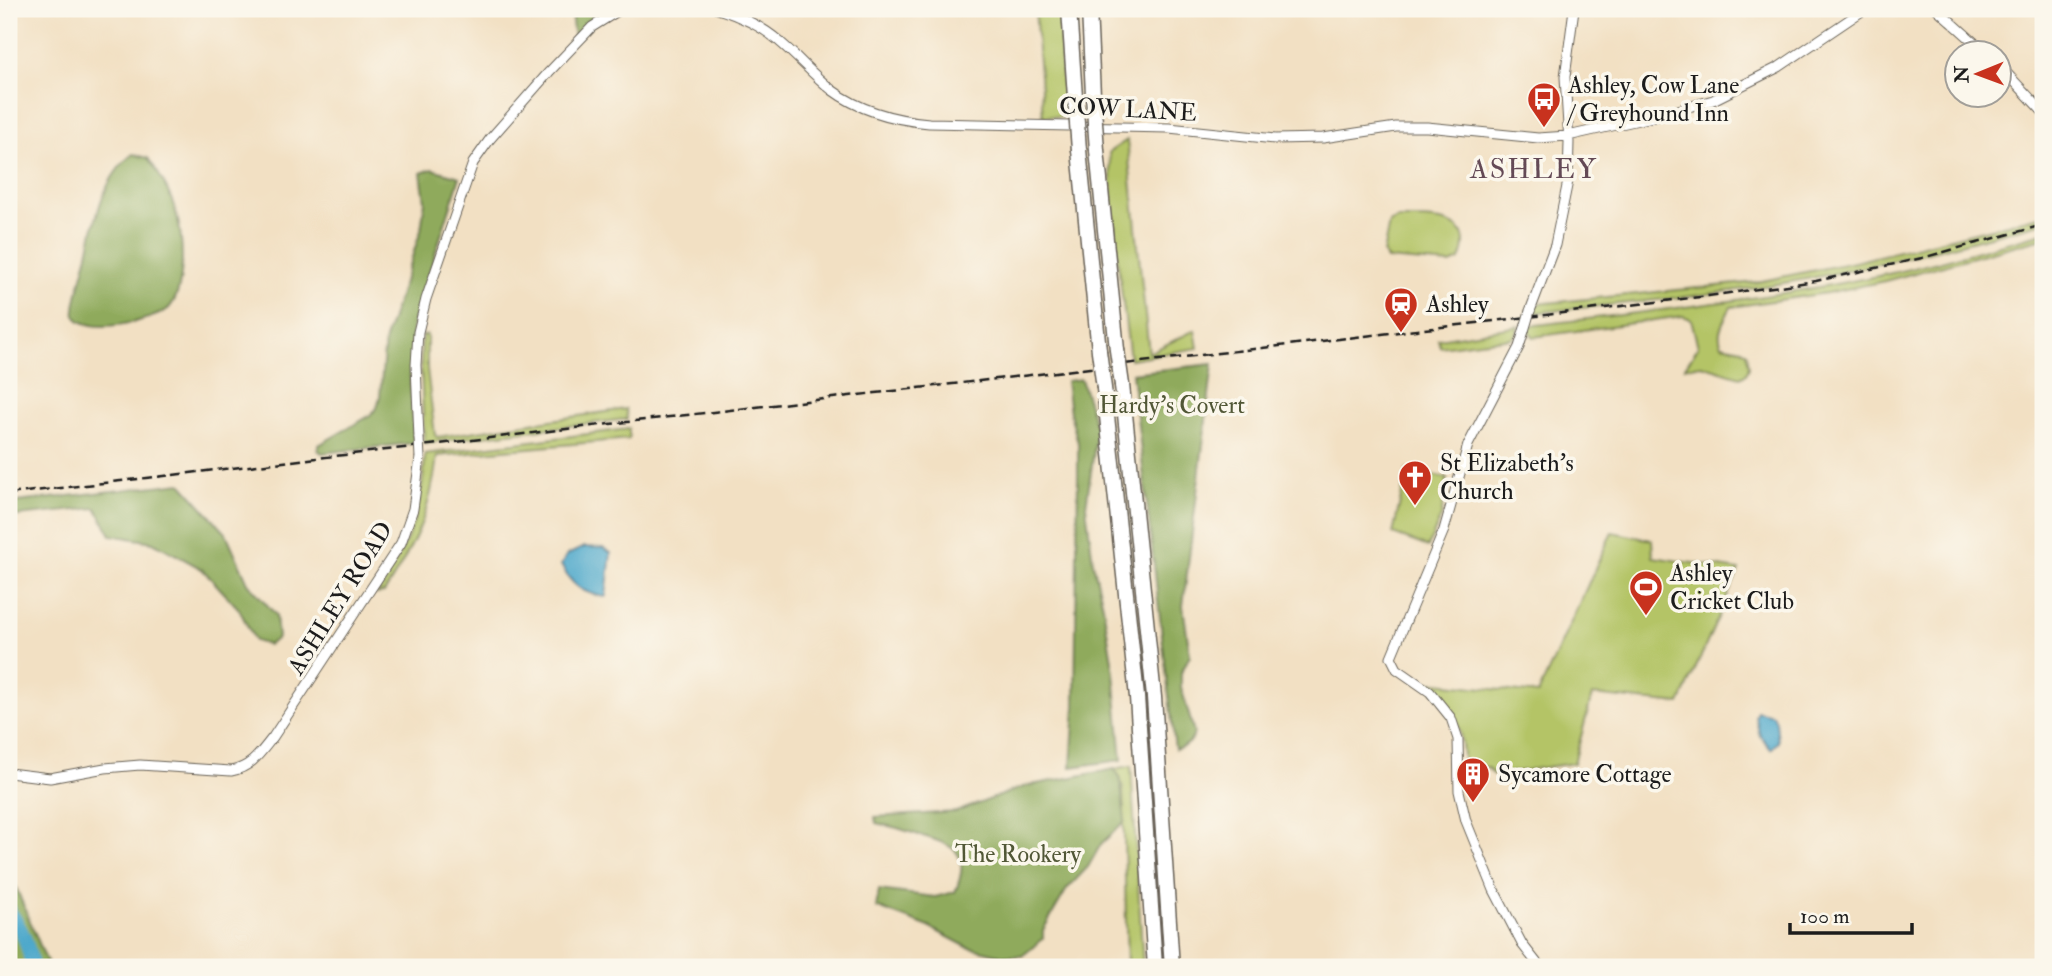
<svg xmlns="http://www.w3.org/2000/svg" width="2052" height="976" font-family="'IM FELL Double Pica',serif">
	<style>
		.green { fill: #b4c466; stroke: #687041; stroke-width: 2 }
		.forest { fill: #8faa5b; stroke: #56633c; stroke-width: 2 }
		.water { fill: #4da8cb; stroke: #346274; stroke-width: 2 }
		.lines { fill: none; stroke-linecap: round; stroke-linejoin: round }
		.river { stroke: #4da8cb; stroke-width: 14 }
		.minor-casing { stroke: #676156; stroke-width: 11 }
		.highway-casing { stroke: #676156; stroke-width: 17 }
		.minor { stroke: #fff; stroke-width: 9 }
		.highway { stroke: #fff; stroke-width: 14 }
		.rail { stroke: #1c1c1c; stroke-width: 2.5; stroke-dasharray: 10 5; stroke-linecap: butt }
		.minor-bridge-casing { stroke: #676156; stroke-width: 11; stroke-linecap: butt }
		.highway-bridge-casing { stroke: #676156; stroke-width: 17; stroke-linecap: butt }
		.minor-bridge { stroke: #fff; stroke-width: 9 }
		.highway-bridge { stroke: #fff; stroke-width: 14 }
		.labels { text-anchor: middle; stroke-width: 7; stroke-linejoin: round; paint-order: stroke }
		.poi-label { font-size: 24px; fill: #1c1c1c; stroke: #fbf7ec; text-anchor: start }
		.street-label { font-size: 24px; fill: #1c1c1c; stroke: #fbf7ec }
		.park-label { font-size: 24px; fill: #515736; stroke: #fbf7ec }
		.quarter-label { font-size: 28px; letter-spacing: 2px; fill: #644a56; stroke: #fbf7ec }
	</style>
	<rect width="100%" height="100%" fill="#fbf7ec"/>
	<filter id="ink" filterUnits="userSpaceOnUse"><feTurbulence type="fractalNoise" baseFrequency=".0143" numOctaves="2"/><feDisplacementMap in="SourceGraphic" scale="14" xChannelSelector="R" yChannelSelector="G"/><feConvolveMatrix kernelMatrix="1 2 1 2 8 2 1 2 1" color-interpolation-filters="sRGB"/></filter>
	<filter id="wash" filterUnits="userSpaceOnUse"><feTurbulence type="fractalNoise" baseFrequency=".00686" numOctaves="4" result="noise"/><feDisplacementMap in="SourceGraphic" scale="28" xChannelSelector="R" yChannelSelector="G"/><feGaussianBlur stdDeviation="1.57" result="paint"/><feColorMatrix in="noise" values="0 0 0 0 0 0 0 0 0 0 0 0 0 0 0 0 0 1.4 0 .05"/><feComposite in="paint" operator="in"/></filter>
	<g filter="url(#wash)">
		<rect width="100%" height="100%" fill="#f2e0c3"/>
		<path class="green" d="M1035,9h24l5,108 -21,-1z
			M1127,140l22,213 46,-23 3,18 -68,11 -13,-103 -8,-104z
			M2043,215v7c-78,21 -157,42 -237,57 -90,17 -182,24 -274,34l5,-9 220,-22 98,-20z
			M1398,219c29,0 81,-4 62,41l-10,4 -63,-5 -4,-6 6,-30z
			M2043,233v5l-158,43 -58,12 -96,14c-6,12 -16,25 -9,38l20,4 5,4 2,14 -3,7 -6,3 -38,-12 -17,2 13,-20 -7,-28 -8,-3 -149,21 -6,-6 2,-5c111,-14 222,-25 332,-47 61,-11 121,-30 181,-46z
			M1519,326l-3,8 -4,4 -72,9 -2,-8z
			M427,335v34l8,66 2,2 189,-28 1,10 -203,24 -3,-80 1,-27z
			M629,429v10l-192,17c-6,57 -23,89 -53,137l-7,1c31,-50 45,-80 48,-140z
			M1407,470l40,8 -6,39 -13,30 -35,-13z
			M1612,532l40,8 1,17 86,13 -59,134 -88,-9 -18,68 -80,12 -7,-8 -12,2 -2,8 -10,5c1,-44 -1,-66 -35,-98l1,-2 109,12z
			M1131,766l12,201h-16l-4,-177 -3,-13 -6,-8z"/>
		<path class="forest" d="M576,9h30l-19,13 -13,15 -2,-15z
			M133,154l15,4c13,18 25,40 30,62 5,22 8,70 -9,88 -13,13 -85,29 -94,7 -3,-9 12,-53 14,-66 7,-34 15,-73 44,-95z
			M432,169l28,8 -47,145 -3,59 4,62 -92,10 -4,-3 1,-5 50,-29 8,-8 3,-12 5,-57 36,-109 4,-29 -4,-28z
			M1213,364l-30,242 7,49 -9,18v14l13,45c-2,12 -8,14 -19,17l-43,-376z
			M1081,379l16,51 -11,76 7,56 10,44 11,67 8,87 -51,7 4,-61 3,-231v-32l-8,-30 -4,-32z
			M181,483l45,50 22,50 28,32 2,23 -10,7 -13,-4 -16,-32 -37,-40 -49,-27 -42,-7 -15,-27 -87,9v-14z
			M1114,769l6,8 5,44 -24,23 -13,23 -21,22 -24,41v9l-21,17h-17l-38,-9 -38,-20 -53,-20 3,-17 56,7 20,-5c17,-39 0,-47 -36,-57 -14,-5 -28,-9 -43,-12l-1,-6 81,-5 70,-26z
			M9,883l6,2 34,82h-40z"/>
		<path class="water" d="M584,547l19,1 8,5 -5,44c-23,-3 -35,-12 -45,-32l6,-10z
			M1757,711l16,4 3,6 2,21 -7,7 -11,-13 -5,-21z"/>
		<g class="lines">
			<path class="river" d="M9,911c13,17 20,35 23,56"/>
		</g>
	</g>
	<g filter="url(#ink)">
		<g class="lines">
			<g class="minor-casing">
				<path id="minor" d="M718,9c22,7 44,17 62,33 18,15 33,33 52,48 27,20 63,30 97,33l240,5 106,11 48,-1 73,-11h31l111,11 30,-2 93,-21 52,-15 66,-33 86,-58
					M1937,9l48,43
					M2000,66l43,46
					M1530,311l25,-66 13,-64 1,-39 -4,-65 9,-68
					M1524,331l-5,16 -51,98 -24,85 -53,127 6,12 33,23 21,26 7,21 1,52 7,30 28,69 28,54 18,23
					M419,438l-3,-73 2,-33 8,-33 47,-136 17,-24 59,-67 43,-45 29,-18
					M9,773l41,5 55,-10 35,-3 91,6c21,-4 29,-18 42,-34l128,-194 12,-34 7,-51"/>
			</g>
			<g class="highway-casing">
				<path id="highway" d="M1069,9l6,88
					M1089,9l4,86
					M1079,150l20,201
					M1097,150l20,200
					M1122,385l32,312 18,270
					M1104,388l33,309 18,270"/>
			</g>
			<use href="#minor" class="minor"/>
			<use href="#highway" class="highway"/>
			<path class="rail" d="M9,494l1699,-198 108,-15 106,-23 121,-33"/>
			<g class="minor-bridge-casing">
				<path id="minor-bridge" d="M1524,331l6,-20
					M419,438l1,20"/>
			</g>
			<g class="highway-bridge-casing">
				<path id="highway-bridge" d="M1093,95l4,55
					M1075,97l4,53
					M1117,350l5,35
					M1099,351l5,37"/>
			</g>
			<use href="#minor-bridge" class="minor-bridge"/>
			<use href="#highway-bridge" class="highway-bridge"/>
		</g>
	</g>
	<defs>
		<g id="bus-pin" transform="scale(1.75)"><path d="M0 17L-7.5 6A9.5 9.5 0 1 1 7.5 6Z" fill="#c8321e" stroke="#fbf7ec"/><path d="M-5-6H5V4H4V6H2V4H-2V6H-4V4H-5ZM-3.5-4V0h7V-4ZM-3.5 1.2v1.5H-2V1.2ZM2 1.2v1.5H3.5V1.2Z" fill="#fff"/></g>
		<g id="station-pin" transform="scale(1.75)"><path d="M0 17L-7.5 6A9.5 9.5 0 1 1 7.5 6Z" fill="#c8321e" stroke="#fbf7ec"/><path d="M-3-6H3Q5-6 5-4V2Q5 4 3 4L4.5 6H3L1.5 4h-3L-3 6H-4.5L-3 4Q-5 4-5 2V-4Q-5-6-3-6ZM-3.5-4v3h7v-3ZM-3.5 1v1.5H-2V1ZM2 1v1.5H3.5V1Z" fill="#fff"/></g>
		<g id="church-pin" transform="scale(1.75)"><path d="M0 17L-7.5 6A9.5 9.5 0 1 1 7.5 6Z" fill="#c8321e" stroke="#fbf7ec"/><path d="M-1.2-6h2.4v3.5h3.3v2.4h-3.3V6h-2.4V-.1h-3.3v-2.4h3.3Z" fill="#fff"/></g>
		<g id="stadium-pin" transform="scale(1.75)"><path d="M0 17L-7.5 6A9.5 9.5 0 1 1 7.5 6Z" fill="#c8321e" stroke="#fbf7ec"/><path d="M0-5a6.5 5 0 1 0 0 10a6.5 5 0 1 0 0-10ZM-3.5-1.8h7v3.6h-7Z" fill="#fff"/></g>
		<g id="building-pin" transform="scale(1.75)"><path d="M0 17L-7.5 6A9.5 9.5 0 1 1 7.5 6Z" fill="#c8321e" stroke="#fbf7ec"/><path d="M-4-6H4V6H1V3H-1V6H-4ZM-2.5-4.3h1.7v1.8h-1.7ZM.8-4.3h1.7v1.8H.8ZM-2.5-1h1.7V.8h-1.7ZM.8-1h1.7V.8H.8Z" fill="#fff"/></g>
	</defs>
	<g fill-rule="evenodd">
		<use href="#bus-pin" x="1544" y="99"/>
		<use href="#station-pin" x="1401" y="304"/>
		<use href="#church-pin" x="1415" y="477"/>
		<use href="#stadium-pin" x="1646" y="587"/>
		<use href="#building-pin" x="1473" y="774"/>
	</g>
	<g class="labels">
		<g class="poi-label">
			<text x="1568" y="93">Ashley, Cow Lane<tspan x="1568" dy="28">/ Greyhound Inn</tspan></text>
			<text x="1426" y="312">Ashley</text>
			<text x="1440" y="471">St Elizabeth's<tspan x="1440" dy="28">Church</tspan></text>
			<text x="1670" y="581">Ashley<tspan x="1670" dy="28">Cricket Club</tspan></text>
			<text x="1498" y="782">Sycamore Cottage</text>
		</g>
		<g class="street-label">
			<text transform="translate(1128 109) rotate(3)" y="8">COW LANE</text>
			<text transform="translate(340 598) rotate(-58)" y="8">ASHLEY ROAD</text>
		</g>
		<g class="park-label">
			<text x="1172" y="413">Hardy's Covert</text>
			<text x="1018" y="862">The Rookery</text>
		</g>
		<g class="quarter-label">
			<text x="1534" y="178">ASHLEY</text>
		</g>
	</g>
	<rect width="2052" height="976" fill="none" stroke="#fbf7ec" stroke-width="35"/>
	<g transform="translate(1978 74) rotate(269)"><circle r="33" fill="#fbf7ec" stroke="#a29f99" stroke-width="2"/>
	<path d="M0-5L12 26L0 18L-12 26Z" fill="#c8321e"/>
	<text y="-10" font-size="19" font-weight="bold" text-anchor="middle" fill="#1c1c1c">N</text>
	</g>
	<path d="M1790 923v10h122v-10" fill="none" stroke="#1c1c1c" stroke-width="3.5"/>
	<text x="1800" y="923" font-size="21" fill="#1c1c1c" stroke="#fbf7ec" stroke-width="5" paint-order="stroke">100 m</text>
</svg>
